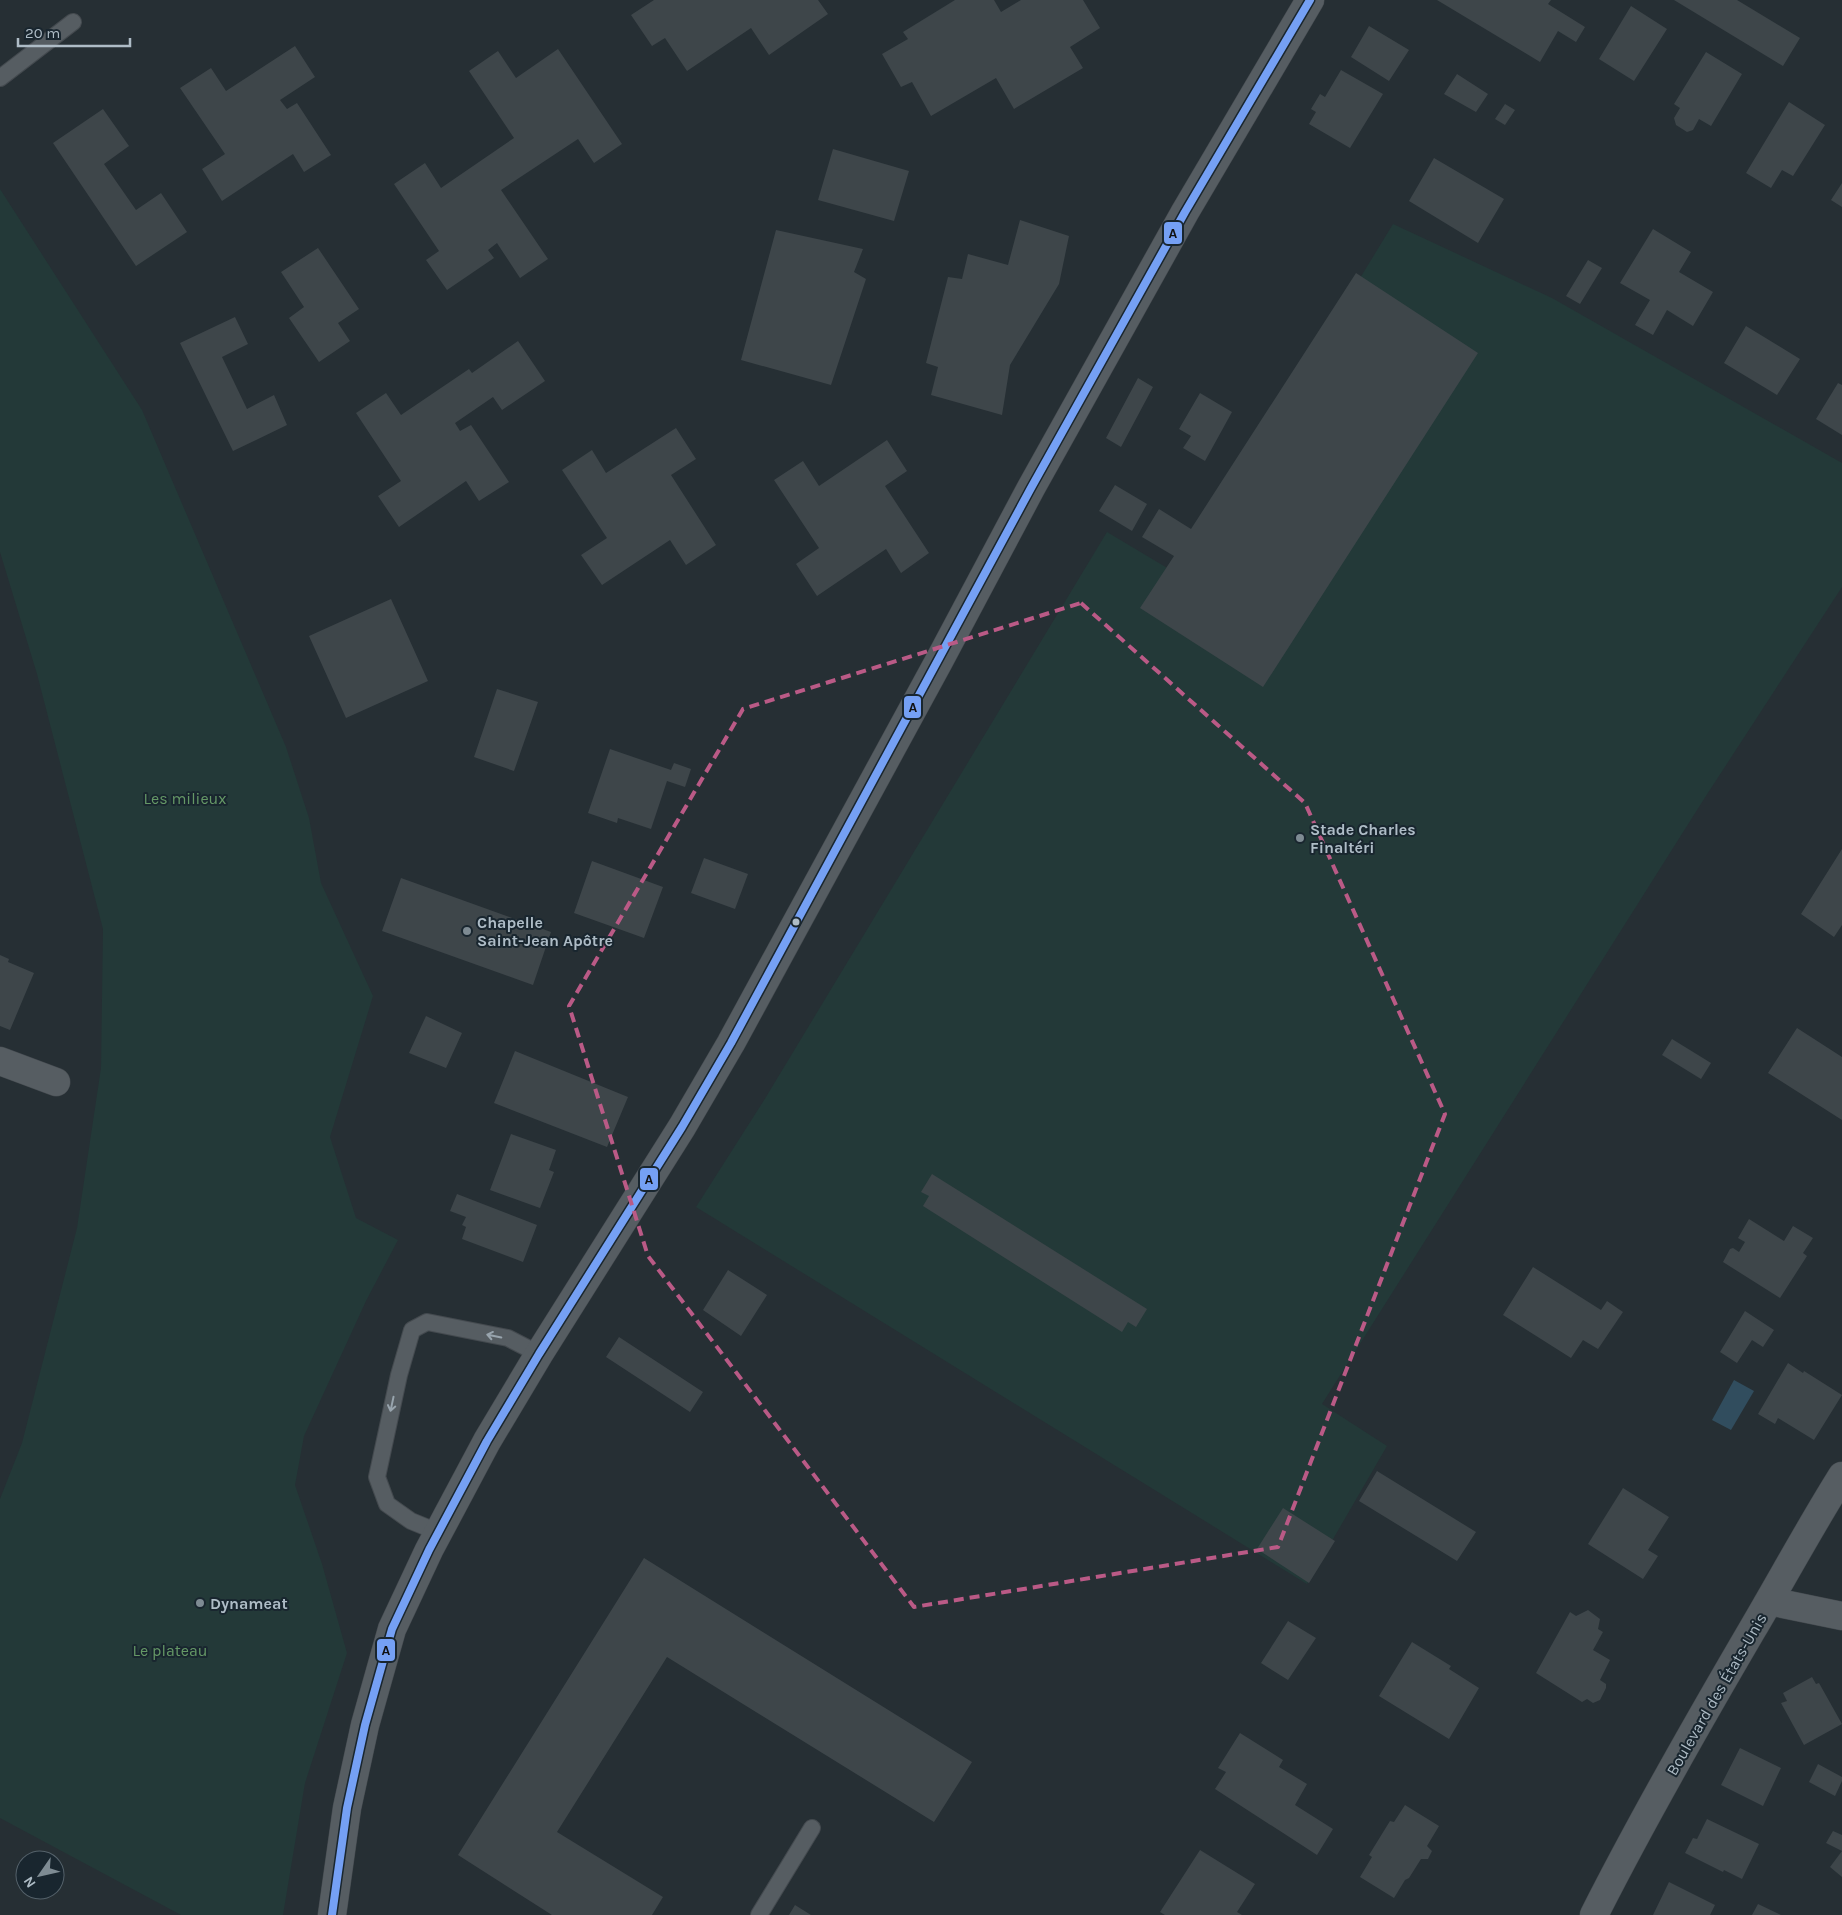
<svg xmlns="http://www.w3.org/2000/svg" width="1842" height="1915" font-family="Karla,sans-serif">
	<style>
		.green { fill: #233938 }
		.water { fill: #314d5e }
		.building { fill: #3e464a }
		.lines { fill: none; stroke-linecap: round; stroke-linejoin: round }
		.lane-casing { stroke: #444a4f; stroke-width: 18 }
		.street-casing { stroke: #444a4f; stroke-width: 29 }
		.lane { stroke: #565d62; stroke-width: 16 }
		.street { stroke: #565d62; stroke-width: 28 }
		.bus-1-casing { stroke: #19262f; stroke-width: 11 }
		.bus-1 { stroke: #75a0f4; stroke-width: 8 }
		.oneway { stroke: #98a4ad }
		.marked { fill: none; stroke: #ba5a86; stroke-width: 4; stroke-dasharray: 10 6; stroke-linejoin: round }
		.poi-dot { fill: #7e8b93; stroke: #19262f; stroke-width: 2 }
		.bus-dot { fill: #aebcc6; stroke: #19262f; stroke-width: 2 }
		.labels { text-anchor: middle; stroke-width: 4; stroke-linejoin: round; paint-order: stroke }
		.park-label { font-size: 16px; fill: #659866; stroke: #19262f }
		.poi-label { font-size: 16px; font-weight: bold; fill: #aebcc6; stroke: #19262f; text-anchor: start }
		.street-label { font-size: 16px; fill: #aebcc6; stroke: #19262f }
		.line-badge { stroke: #19262f; stroke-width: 2 }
		.pale-badge-label { font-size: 14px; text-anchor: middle; font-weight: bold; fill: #111 }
	</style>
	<rect width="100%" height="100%" fill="#262f34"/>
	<path class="green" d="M0,189l142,221 144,337 23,71 12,65 52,113 -43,141 26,81 42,22 -32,61 -62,135 -9,49 27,79 25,89 -42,130 -22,132h-102l-181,-97v-319l22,-56 55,-215 24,-160 2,-139 -66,-255 -37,-122z
		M1393,224l159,74 290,165v124l-138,212 -382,605 65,42 -80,138 -611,-377 70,-110 341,-565 72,43z"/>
	<path class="water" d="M1734,1380l20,11 -23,39 -19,-10z"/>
	<path class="building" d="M654,0h164l10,14 -59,41 -18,-27 -64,43 -22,-33 -13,8 -21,-31z
		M955,0h39l7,12 20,-12h62l17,28 -30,19 13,21 -69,41 -18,-31 -65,38 -19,-34 -11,5 -19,-33 26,-15 -5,-7z
		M1437,0h114l-3,4 37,23 -9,15 -18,-11 -18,31z
		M1674,0h63l63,38 -17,28z
		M1631,6l36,23 -33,52 -35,-22z
		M1369,26l40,24 -20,31 -38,-24z
		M295,46l20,31 -35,23 7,9 10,-6 34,52 -27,17 -11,-18 -71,47 -20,-32 23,-15 -45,-66 31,-20 15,23z
		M558,49l64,95 -28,19 -16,-24 -77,51 47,69 -28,19 -23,-35 -9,7 6,8 -47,32 -21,-30 13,-9 -45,-67 31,-21 16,25 73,-50 -45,-67 29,-20 18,27z
		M1706,52l36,22 -31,52 -12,-7 -6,11 -6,2 -11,-7 -2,-7 6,-10 -6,-4z
		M1341,70l42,24 -33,54 -41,-24 7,-12 -5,-3 9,-15 5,3z
		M1457,74l31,20 -12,18 -32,-18z
		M1789,102l36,23 -32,51 -11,-6 -11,18 -25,-15z
		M1505,104l10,6 -10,15 -10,-6z
		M103,109l26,37 -25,18 32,46 25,-17 26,39 -51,34 -83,-123z
		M833,149l76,22 -15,50 -76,-21z
		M1434,158l70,41 -26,44 -69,-42z
		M1842,183v24l-11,-7z
		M1020,220l49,16 -10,48 -49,81 -8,50 -71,-20 7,-28 -12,-4 22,-86 14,2 6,-25 40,11z
		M1653,229l38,23 -12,20 34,20 -20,34 -26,-16 -14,25 -18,-10 15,-25 -30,-17z
		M776,230l87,19 -9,23 12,7 -35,106 -90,-25z
		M318,248l41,61 -21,14 12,18 -31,21 -30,-44 15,-11 -23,-35z
		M1588,260l14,8 -22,36 -14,-8z
		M1356,273l122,80 -215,334 -123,-79 34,-52 -32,-19 17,-28 32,20z
		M235,317l13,27 -26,13 25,52 27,-14 13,30 -54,26 -53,-108z
		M1746,326l54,33 -23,36 -53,-32z
		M518,341l27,40 -43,29 -9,-13 -38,26 5,8 11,-6 38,57 -30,19 -13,-20 -67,46 -21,-31 23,-15 -45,-68 30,-20 15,22 68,-46 3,4z
		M1138,378l15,9 -32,60 -15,-9z
		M1838,383l4,2v50l-26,-16z
		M1200,393l32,19 -27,49 -22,-13 8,-12 -12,-7z
		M676,428l20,31 -25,16 45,70 -30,20 -16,-25 -68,45 -21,-30 26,-17 -45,-68 30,-20 14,23z
		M887,440l20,31 -22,15 44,67 -28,20 -15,-24 -69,47 -21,-32 23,-16 -45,-68 29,-19 16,25z
		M1115,485l32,19 -15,27 -33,-20z
		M391,599l37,82 -82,37 -37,-82z
		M497,689l41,13 -24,69 -40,-14z
		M610,749l61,21 3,-7 17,6 -6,18 -18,-6 -16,48 -33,-11 -1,5 -29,-10z
		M1842,849v76l-8,12 -33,-23z
		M704,858l44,16 -13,35 -44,-16z
		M592,861l71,26 -19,51 -70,-25z
		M401,878l150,54 -18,53 -151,-54z
		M0,955l9,4 -1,3 26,11 -24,57 -10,-4z
		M426,1016l36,17 -16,35 -37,-15z
		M1797,1028l45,29v63l-74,-47z
		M1672,1039l39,24 -10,16 -39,-24z
		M515,1051l113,46 -21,50 -113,-44z
		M511,1134l45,16 -7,20 5,2 -14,36 -50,-18z
		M932,1174l215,135 -11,18 -8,-5 -6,10 -199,-126 6,-10 -8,-4z
		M457,1194l80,31 -14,37 -61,-23 4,-12 -4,-2 4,-8 -16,-6z
		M1749,1219l35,22 9,-15 20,12 -10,15 4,3 -27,42 -57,-36 7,-13 3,-1 6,4 6,-10 -7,-4z
		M1533,1267l68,43 6,-9 16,11 -25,37 -15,-9 -12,18 -68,-43z
		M728,1270l39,25 -26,41 -38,-26z
		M1745,1311l29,19 -11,17 -11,-7 -15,23 -17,-11z
		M619,1337l84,55 -13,20 -84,-55z
		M1788,1363l15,10 1,-2 38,24 -28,45 -36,-22 -3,6 -17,-10z
		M1377,1471l99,61 -19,29 -98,-60z
		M1623,1488l46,29 -21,33 10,6 -15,23 -55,-35z
		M1283,1508l52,33 -26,42 -52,-34z
		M644,1558l328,204 -38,60 -267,-165 -110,175 106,65 -11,18h-100l-94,-60z
		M1588,1610l12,9 -2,10 5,3 -10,18 17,10 -10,20 6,4v4l-6,12 -7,3 -6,-4 -5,3 -46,-29 34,-61 6,4z
		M1288,1621l28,17 -28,42 -27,-17z
		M1412,1642l39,24 -2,3 30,19 -30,51 -70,-43z
		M1812,1677l4,7 3,-1 23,41 -38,21 -23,-42 6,-2 -4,-8z
		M1240,1733l43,27 -4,7 28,17 -12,21 38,24 -16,26 -102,-66 11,-17 -8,-4z
		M1740,1748l41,20 -18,38 -42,-21z
		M1818,1764l24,13v4l-7,15 -26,-14z
		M1405,1805l34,21 -12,20 5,5 -4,8h-7l-12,19 -4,2 -11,18 -34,-21 12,-20 -3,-2 21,-34 4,1z
		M1707,1819l52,25 -17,35 -18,-9 -1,2 -38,-19 8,-15 4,1z
		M1833,1831l9,4v42l-12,-10 12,-16 -16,-8z
		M1200,1850l55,34 -18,28 5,3h-77l-5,-3z
		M1669,1882l46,23 -5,10h-57z
		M1758,1904l23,11h-29z
		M795,1905l16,10h-22z"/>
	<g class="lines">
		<g class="lane-casing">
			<path id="lane" d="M0,78l73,-56
				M438,1532l-27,-11 -24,-17 -10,-27 22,-102 13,-45 15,-8 81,16 31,16
				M759,1915l53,-87"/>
		</g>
		<g class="street-casing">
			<path id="street" d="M0,1061l56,21
				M1769,1601l73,15
				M332,1915l15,-107 18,-83 27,-96 37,-79 58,-109 52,-87 143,-227 49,-84 208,-382 92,-173 154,-276 125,-212
				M1594,1915c49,-97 103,-191 158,-285 30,-51 58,-103 90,-154"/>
		</g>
		<use href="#lane" class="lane"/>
		<use href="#street" class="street"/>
		<g class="bus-1-casing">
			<path id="bus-1" d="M332,1915l15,-107 18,-83 27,-96 37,-79 58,-109 52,-87 143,-227 49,-84 300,-555 154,-276 125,-212"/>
		</g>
		<use href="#bus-1" class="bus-1"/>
	</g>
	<defs><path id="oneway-shaft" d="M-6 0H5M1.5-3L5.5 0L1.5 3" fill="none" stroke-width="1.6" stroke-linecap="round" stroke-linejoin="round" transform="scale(1.25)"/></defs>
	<g class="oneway">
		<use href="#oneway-shaft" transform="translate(494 1336) rotate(-168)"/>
		<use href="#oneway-shaft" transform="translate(392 1404) rotate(102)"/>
	</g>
	<path class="marked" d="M1081,603l224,200 140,311 -167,433 -364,60 -266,-351 -79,-250 174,-297z"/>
	<g class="poi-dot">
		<circle cx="1300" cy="838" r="5"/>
		<circle cx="467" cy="931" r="5"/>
		<circle cx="200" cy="1603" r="5"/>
	</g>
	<circle class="bus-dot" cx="796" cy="922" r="4.5"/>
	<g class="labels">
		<g class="park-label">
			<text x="185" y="804">Les milieux</text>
			<text x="170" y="1656">Le plateau</text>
		</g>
		<g class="poi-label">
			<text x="1310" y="835">Stade Charles<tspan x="1310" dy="18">Finaltéri</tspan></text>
			<text x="477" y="928">Chapelle<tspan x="477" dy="18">Saint-Jean Apôtre</tspan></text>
			<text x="210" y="1609">Dynameat</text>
		</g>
		<g class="street-label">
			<text transform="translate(1716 1694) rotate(-60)" y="6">Boulevard des États-Unis</text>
		</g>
	</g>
	<g class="line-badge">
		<rect x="1163" y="221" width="20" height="24" rx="5" fill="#75a0f4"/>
		<rect x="903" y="695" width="19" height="24" rx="5" fill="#75a0f4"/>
		<rect x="639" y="1167" width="20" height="24" rx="5" fill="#75a0f4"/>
		<rect x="376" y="1638" width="20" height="24" rx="5" fill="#75a0f4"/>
	</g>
	<g class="pale-badge-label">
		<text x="1173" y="238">A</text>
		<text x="913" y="712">A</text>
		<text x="649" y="1184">A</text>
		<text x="386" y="1655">A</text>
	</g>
	<g transform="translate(40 1875) rotate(236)"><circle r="24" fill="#19262f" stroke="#55626b"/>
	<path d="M0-4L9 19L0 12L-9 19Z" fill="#7e8b93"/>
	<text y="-8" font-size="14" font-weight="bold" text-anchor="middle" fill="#aebcc6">N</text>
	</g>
	<path d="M18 38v8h112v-8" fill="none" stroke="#aebcc6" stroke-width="2.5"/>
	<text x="25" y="38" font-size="15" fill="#aebcc6" stroke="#19262f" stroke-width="4" paint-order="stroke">20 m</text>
</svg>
